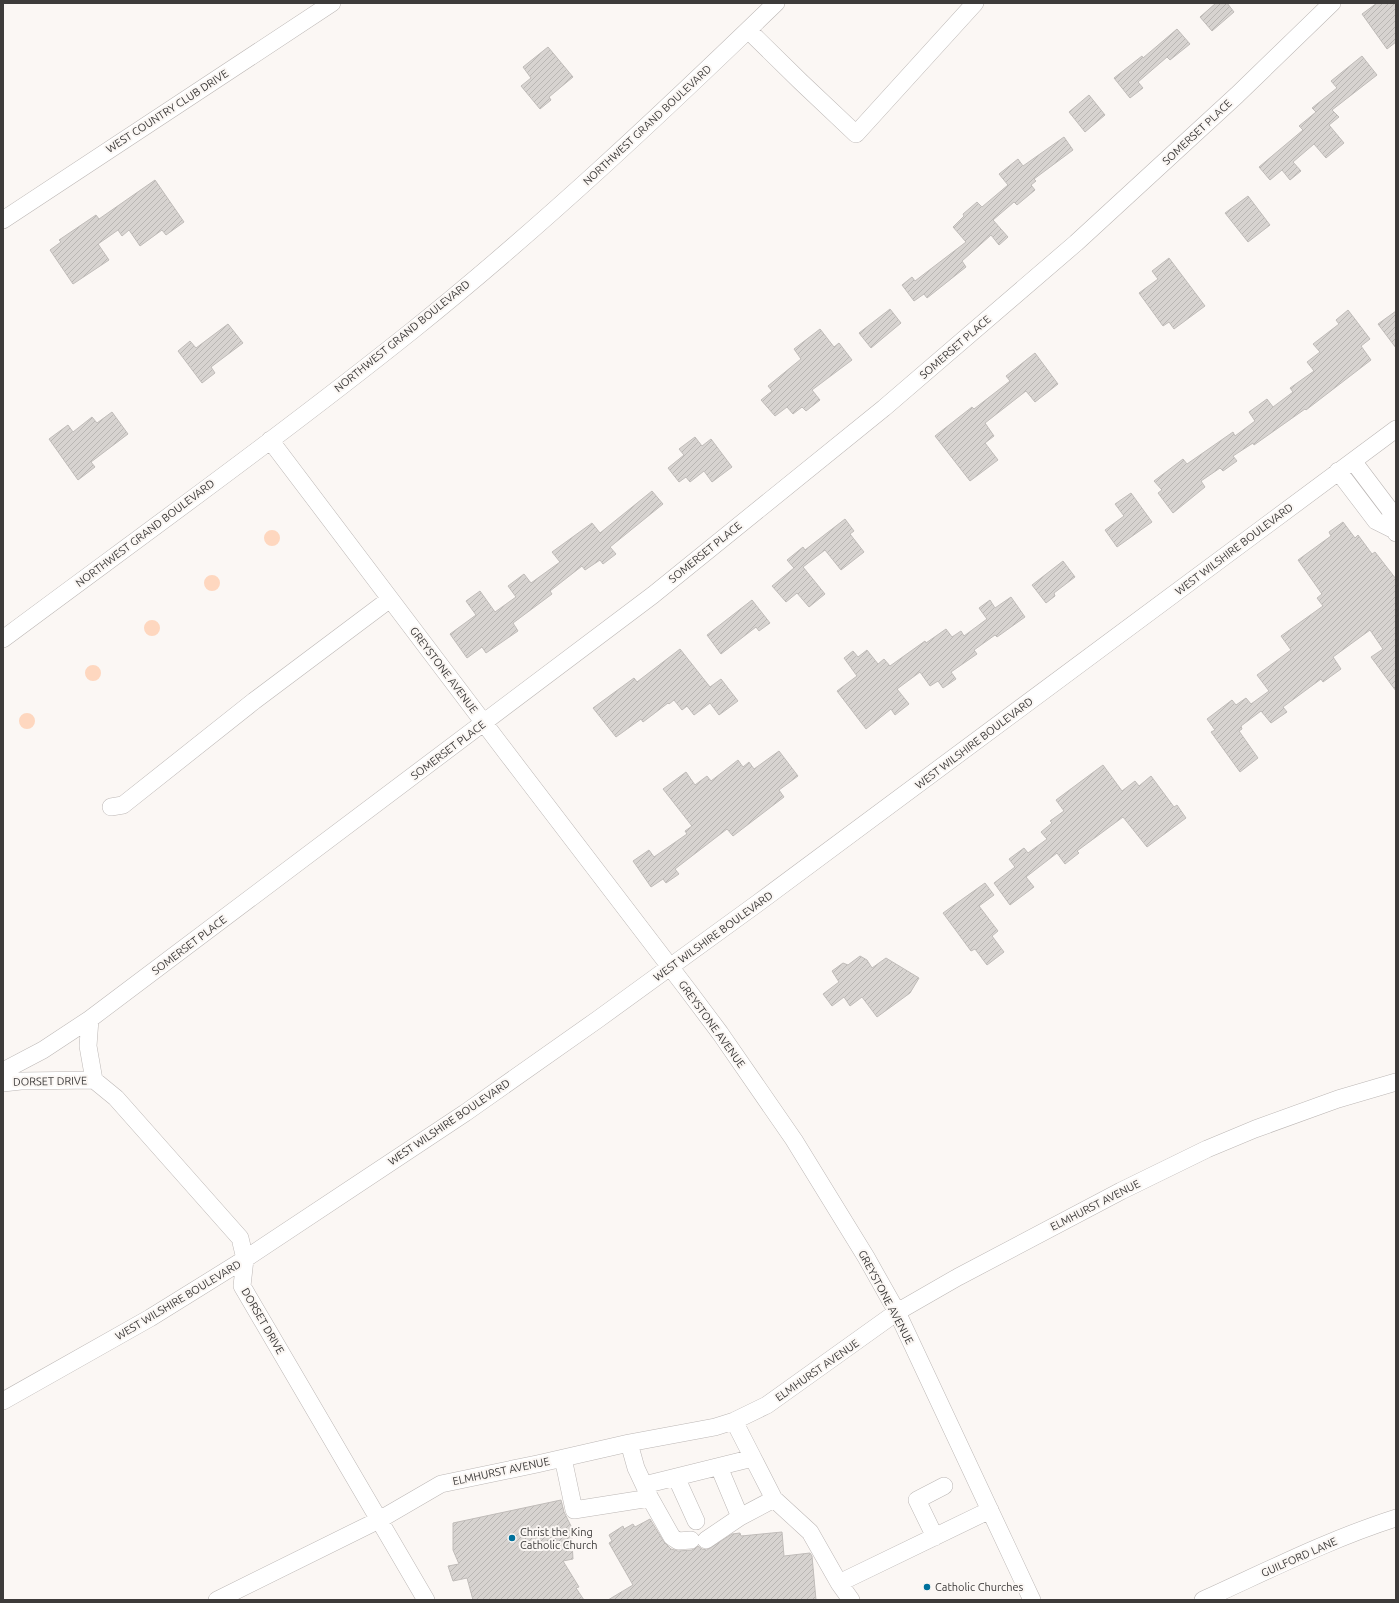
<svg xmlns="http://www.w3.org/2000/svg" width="1399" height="1603" font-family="Ubuntu,sans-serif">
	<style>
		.green { fill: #fed7bf }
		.building { fill: url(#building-hatch); stroke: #c0bcb9 }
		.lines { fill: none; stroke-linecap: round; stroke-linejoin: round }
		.minor-casing { stroke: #bcb7b5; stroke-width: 18 }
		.minor { stroke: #fff; stroke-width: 17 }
		.poi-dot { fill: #00719c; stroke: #fbf7f4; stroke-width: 1.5 }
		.labels { text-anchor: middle; stroke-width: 4; stroke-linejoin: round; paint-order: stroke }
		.street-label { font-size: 11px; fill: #3d3b3a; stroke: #fbf7f4 }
		.poi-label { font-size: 11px; fill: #3d3b3a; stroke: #fbf7f4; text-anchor: start }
	</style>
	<defs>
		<pattern id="building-hatch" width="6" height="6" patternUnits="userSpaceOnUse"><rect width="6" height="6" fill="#d7d3d0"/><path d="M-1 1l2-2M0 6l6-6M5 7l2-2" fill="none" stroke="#b9b6b3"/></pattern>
	</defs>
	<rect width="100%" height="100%" fill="#fbf7f4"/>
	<path class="green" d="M264 538a8 8 0 1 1 16 0a8 8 0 1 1-16 0Z
		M204 583a8 8 0 1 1 16 0a8 8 0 1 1-16 0Z
		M144 628a8 8 0 1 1 16 0a8 8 0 1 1-16 0Z
		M85 673a8 8 0 1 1 16 0a8 8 0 1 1-16 0Z
		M19 721a8 8 0 1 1 16 0a8 8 0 1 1-16 0Z"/>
	<path class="building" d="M1216,3h11l7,9 -22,19 -12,-14z
		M1377,3h19v39l-9,7 -25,-35z
		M1177,29l13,15 -20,16 -3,-3 -29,25 5,6 -13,10 -16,-20 28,-22 1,2z
		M548,47l25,30 -24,20 2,3 -11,9 -19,-23 10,-8 -8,-11z
		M1362,56l15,19 -45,35 7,7 -10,8 15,18 -18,15 -12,-14 -21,18 8,9 -11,9 -8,-10 -12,10 -11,-13 44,-37 -4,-4 17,-14 -4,-4 25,-20 -6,-7z
		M1089,95l16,20 -20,17 -16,-20z
		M1064,137l9,13 -39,29 2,2 -5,4 4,5 -18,15 -3,-3 -21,18 15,17 -9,8 -8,-10 -29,26 4,6 -39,31 -3,-4 -10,7 -12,-16 10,-8 3,4 51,-39 -13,-15 11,-11 -1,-2 14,-12 5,5 26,-22 -9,-11 19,-15 5,7z
		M155,180l29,42 -18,13 -4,-5 -22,16 -11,-16 -7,6 -4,-6 -20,14 11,16 -36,24 -23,-34 11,-8 -2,-2 37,-25 3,4z
		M1248,196l22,29 -22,17 -23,-29z
		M1169,258l36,48 -31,23 -5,-7 -6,4 -24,-33 19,-14 -6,-8z
		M890,309l11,14 -30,25 -12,-15z
		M1348,310l22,29 -9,7 10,14 -65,50 -1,-1 -51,36 -1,-2 -20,13 4,5 -14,10 -3,-3 -19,13 4,6 -32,26 -15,-20 4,-3 -8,-9 29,-22 4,5 46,-32 2,4 20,-15 -6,-9 18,-13 6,8 20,-15 -3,-4 24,-17 -7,-9 13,-10 -7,-8 26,-20 -3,-4z
		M1396,311v37l-18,-24z
		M228,324l15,19 -32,24 4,6 -13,10 -24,-32 12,-10 6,7z
		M820,329l14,18 5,-4 13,17 -40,30 8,10 -14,11 -4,-4 -9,7 -6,-7 -12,9 -14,-16 11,-9 -4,-5 33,-27 -7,-10z
		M1035,353l23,31 -23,18 -9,-11 -41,32 9,13 -9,7 13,17 -28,21 -35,-45 37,-29 2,2 36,-28 -4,-5z
		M112,412l16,22 -37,28 4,5 -17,13 -29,-41 19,-14 5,7 19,-15 5,6z
		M695,437l7,9 9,-7 21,28 -20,15 -8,-11 -14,11 -4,-5 -7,5 -11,-14 16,-13 -5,-6z
		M652,491l11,13 -53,43 6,7 -13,10 -3,-4 -15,10 -3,-4 -32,25 2,3 -39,29 5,8 -32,22 -4,-6 -15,11 -17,-24 26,-19 -10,-14 14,-10 15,21 21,-15 -8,-11 16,-12 7,9 29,-21 -8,-10 40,-29 8,10z
		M1131,493l21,29 -35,25 -12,-17 19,-14 -9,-12z
		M845,519l9,12 -4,3 14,18 -23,18 -16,-20 -22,17 22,27 -16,13 -12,-14 -11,9 -14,-16 22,-18 -7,-8 16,-13 2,3z
		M1343,522l12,16 3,-3 14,19 3,-2 21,27v112l-25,-34 12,-8 -13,-19 -37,27 8,12 -18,13 -2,-3 -38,28 4,5 -16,11 -10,-12 -20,15 1,3 -3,2 19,27 -18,14 -29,-40 4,-2 -8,-11 25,-19 4,5 10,-7 5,6 18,-13 -12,-16 34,-25 -10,-14 42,-30 -6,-8 5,-4 -24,-34 33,-24 -2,-4z
		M1063,561l12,16 -21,16 1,3 -9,7 -14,-18z
		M1011,597l14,20 -28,20 -2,-2 -21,15 3,4 -26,18 5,7 -13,9 -5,-7 -8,5 -10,-14 -23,17 12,15 -14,11 -4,-6 -25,20 -29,-38 20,-15 -13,-18 9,-7 5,6 9,-7 11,14 6,-5 6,7 35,-25 1,2 20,-14 6,8 9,-6 3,5 23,-17 -8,-11 11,-8 5,8z
		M752,600l18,23 -11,8 -3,-4 -35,27 -14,-19z
		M680,649l30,38 11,-8 17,22 -19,14 -9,-12 -16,12 -7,-9 -5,4 -8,-10 -5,4 -1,-1 -25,19 -2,-3 -25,18 -23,-29 41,-30 3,4z
		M779,751l19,25 -19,14 5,7 -51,39 -6,-7 -52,40 4,5 -13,9 -3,-4 -12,8 -18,-26 16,-11 5,7 33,-23 -2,-3 7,-5 -29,-37 23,-17 9,13 12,-9 4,5 27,-21 5,7 6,-5 5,7z
		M1103,765l19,26 13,-10 4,5 12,-10 23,31 3,-2 9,13 -39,29 -24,-30 -46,34 2,2 -14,11 -8,-11 -31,24 8,10 -24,18 -16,-22 21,-16 -6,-8 15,-11 4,5 19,-14 -6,-7 11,-9 -2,-2 14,-10 -8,-11z
		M985,883l9,12 -15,11 19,25 -6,5 12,16 -17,13 -12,-16 -4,2 -28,-38z
		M860,956l7,4 5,8 14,-10 33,20 -9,15 -33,24 -15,-20 -12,9 -6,-9 -12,9 -9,-12 16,-12 -7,-11 11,-8 5,2z
		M561,1500l3,12 7,14 2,33 -10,2 16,26 -3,1 8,12h-111l-6,-22 -14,3 -5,-15 11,-2 -6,-14v-27z
		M650,1519l14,23 7,7 7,2 14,-1 6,-4 4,3 5,1 25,-16 8,-1 1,3 41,-4 2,24 26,-3 2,3 4,44h-208l25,-15 -24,-42 3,-2 -3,-6 14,-9 1,3 9,-5 2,3z"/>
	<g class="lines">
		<g class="minor-casing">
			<path id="minor" d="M748,30l53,52 55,52 119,-131
				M3,220l329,-217
				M270,440l239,316 178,233 33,44 74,107 72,117 31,55 135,288
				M1353,461l37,49 4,20
				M1338,471l38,50 18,9 2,3
				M3,639c137,-102 276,-202 410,-309 127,-102 246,-214 363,-327
				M111,807l12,-2 131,-104 136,-102
				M3,1071l40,-21 47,-31
				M94,1080l-6,-34 2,-27 563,-424 231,-187 192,-165 161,-148 95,-92
				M3,1083l18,-2 73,-1 22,18 124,140 5,21 -3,27 184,314
				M3,1401l147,-83 95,-59 220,-146 132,-93 161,-117 638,-474
				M629,1443l7,25 8,17 109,-27 -19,-37
				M563,1458l11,52 76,-12 -6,-13
				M719,1467l21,50 34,-18 -21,-41
				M676,1477l20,44
				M650,1498l22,39 6,4 13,-1
				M774,1499l36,33 29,51
				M935,1537l-18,-37 27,-14
				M706,1540l34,-23
				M217,1600l162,-80 62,-36 96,-20 92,-21 86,-16 19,-6 33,-16 130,-93 61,-35 163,-86 86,-42 48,-20 83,-30 58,-17
				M851,1600l-12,-17 151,-73
				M1203,1600c64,-29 127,-61 193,-82"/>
		</g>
		<use href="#minor" class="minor"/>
	</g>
	<g class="poi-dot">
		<circle cx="512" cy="1538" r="4"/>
		<circle cx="927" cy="1587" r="4"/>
	</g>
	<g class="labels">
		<g class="street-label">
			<text transform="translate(167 111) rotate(-33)" y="4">WEST COUNTRY CLUB DRIVE</text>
			<text transform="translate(647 125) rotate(-43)" y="4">NORTHWEST GRAND BOULEVARD</text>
			<text transform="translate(1197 132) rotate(-43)" y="4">SOMERSET PLACE</text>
			<text transform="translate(402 336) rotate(-39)" y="4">NORTHWEST GRAND BOULEVARD</text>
			<text transform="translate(955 347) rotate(-41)" y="4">SOMERSET PLACE</text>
			<text transform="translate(145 533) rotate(-37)" y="4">NORTHWEST GRAND BOULEVARD</text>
			<text transform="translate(1234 549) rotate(-37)" y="4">WEST WILSHIRE BOULEVARD</text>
			<text transform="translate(705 552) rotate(-39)" y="4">SOMERSET PLACE</text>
			<text transform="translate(444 670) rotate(53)" y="4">GREYSTONE AVENUE</text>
			<text transform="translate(974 743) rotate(-37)" y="4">WEST WILSHIRE BOULEVARD</text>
			<text transform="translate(448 750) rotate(-37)" y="4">SOMERSET PLACE</text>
			<text transform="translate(713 936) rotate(-36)" y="4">WEST WILSHIRE BOULEVARD</text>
			<text transform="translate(189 945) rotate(-37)" y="4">SOMERSET PLACE</text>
			<text transform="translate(712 1024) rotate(54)" y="4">GREYSTONE AVENUE</text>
			<text transform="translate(50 1081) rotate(-1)" y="4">DORSET DRIVE</text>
			<text transform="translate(449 1122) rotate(-34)" y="4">WEST WILSHIRE BOULEVARD</text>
			<text transform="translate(1095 1205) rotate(-27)" y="4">ELMHURST AVENUE</text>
			<text transform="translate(886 1297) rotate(62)" y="4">GREYSTONE AVENUE</text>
			<text transform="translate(178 1300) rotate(-31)" y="4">WEST WILSHIRE BOULEVARD</text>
			<text transform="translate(263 1321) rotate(60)" y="4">DORSET DRIVE</text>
			<text transform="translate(817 1370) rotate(-35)" y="4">ELMHURST AVENUE</text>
			<text transform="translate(501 1471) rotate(-12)" y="4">ELMHURST AVENUE</text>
			<text transform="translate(1299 1557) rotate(-24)" y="4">GUILFORD LANE</text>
		</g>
		<g class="poi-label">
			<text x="520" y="1536">Christ the King<tspan x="520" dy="13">Catholic Church</tspan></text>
			<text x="935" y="1591">Catholic Churches</text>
		</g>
	</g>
	<rect width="1399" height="1603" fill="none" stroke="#3d3b3a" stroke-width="8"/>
</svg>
